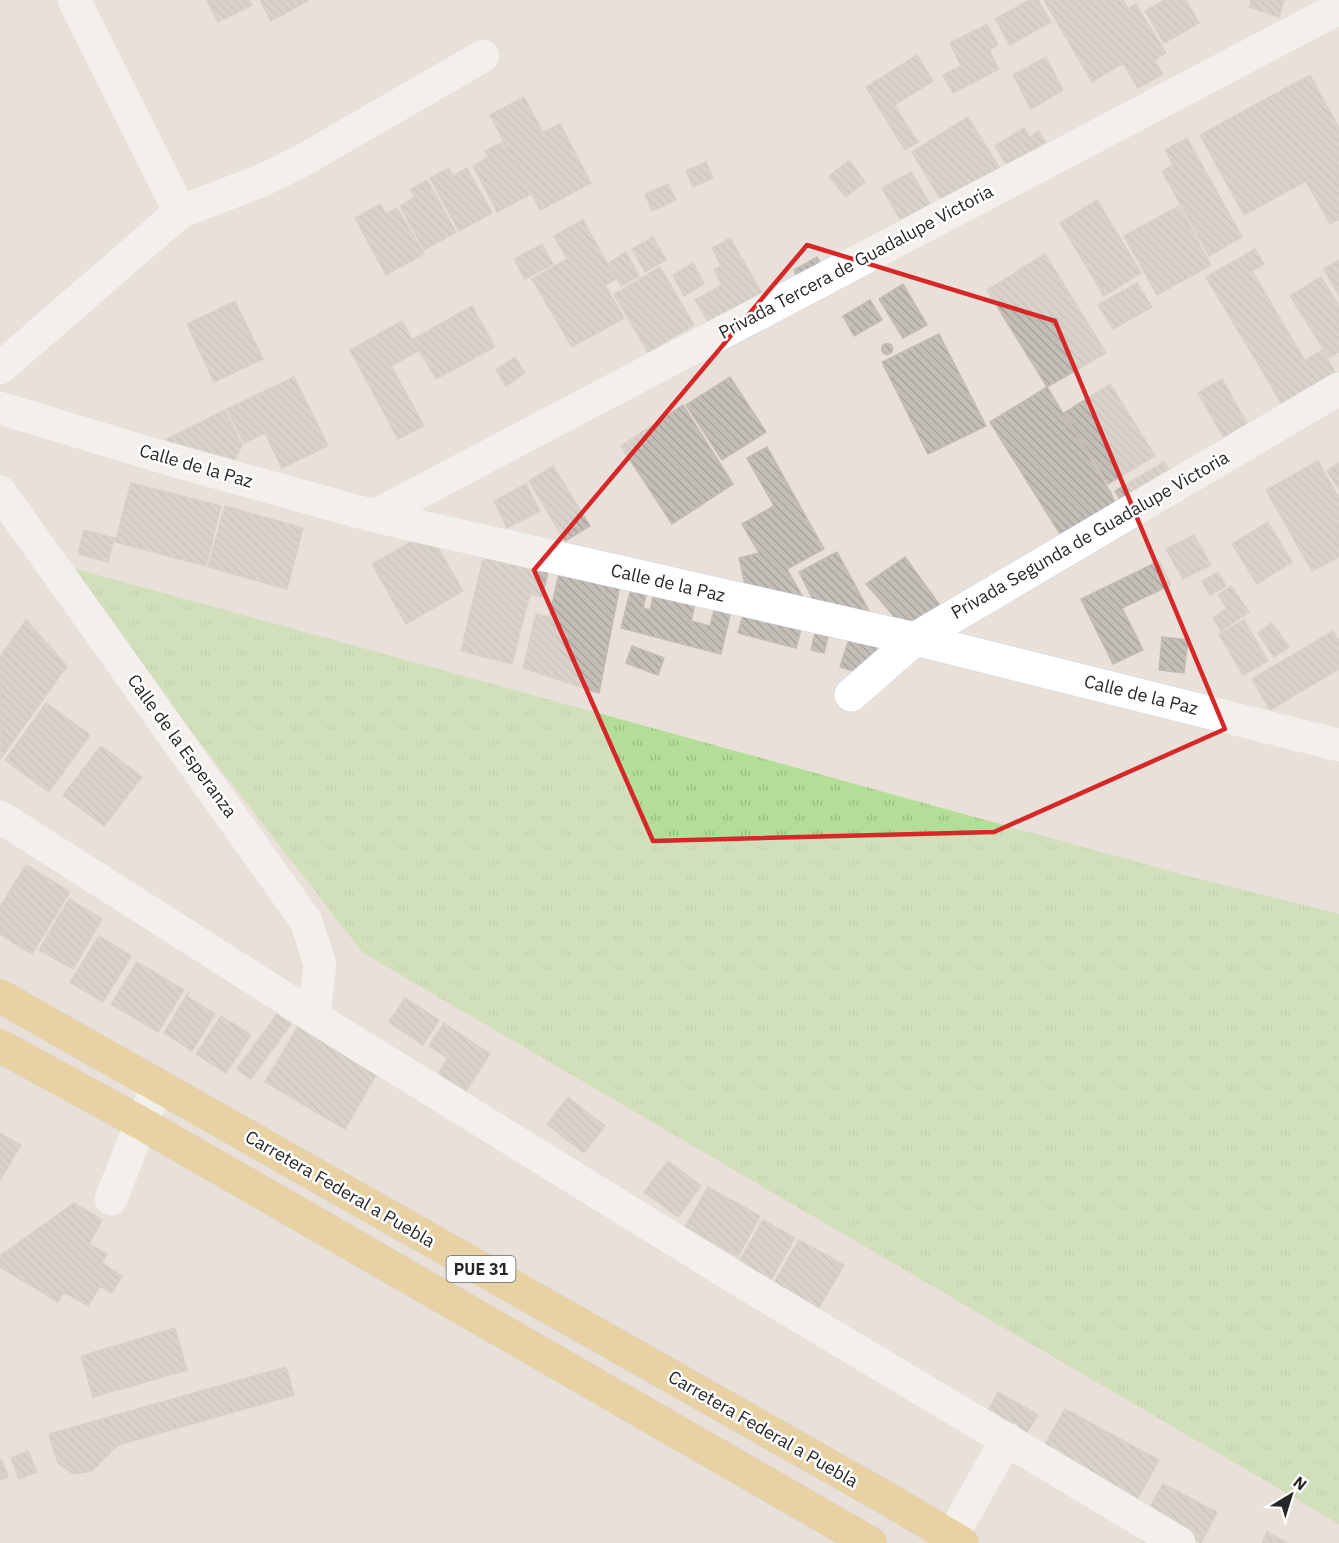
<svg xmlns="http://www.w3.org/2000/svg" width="1339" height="1543" font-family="'IBM Plex Sans',sans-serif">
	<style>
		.grass { fill: url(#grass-tufts) }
		.building { fill: url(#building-back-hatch); stroke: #c4bcb3; stroke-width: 1.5 }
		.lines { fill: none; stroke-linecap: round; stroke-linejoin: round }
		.minor-casing { stroke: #ced3df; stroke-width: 34 }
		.major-casing { stroke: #c3c3c3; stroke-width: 34 }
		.minor { stroke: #fff; stroke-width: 33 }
		.major { stroke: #e7bd5f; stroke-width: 33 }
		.marked { fill: none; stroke: #d62828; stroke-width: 4.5; stroke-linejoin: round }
		.labels { text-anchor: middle; stroke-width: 5; stroke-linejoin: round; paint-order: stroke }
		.shield { fill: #fff; stroke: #686868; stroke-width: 1.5 }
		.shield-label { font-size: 16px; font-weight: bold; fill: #272727 }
		.street-label { font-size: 18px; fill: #272727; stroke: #fff }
	</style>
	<defs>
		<pattern id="grass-tufts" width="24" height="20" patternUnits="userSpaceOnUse" patternTransform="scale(1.5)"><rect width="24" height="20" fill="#b4dd97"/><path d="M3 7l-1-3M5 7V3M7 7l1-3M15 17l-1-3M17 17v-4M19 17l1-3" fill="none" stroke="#9bbe82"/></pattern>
		<pattern id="building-back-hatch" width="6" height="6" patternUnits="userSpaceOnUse" patternTransform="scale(1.5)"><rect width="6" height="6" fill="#c4beb8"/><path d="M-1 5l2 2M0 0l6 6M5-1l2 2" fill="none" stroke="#a8a39e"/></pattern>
	</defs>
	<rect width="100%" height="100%" fill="#e9e1d9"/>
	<path class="grass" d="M62,565l1130,312 147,37v610l-976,-571z"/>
	<path class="building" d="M207,0h42l3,5 -34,17z
		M260,0h49l-38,21z
		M1029,0h9l13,22 -41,23 -15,-26z
		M1044,0h79l5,9 8,-5 30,49 -12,7 9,14 -25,14 -15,-25 -31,19z
		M1165,0h21l13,23 -35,20 -19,-32z
		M1251,0h33l-5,17 -30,-10z
		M987,24l11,21 -9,5 10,19 -46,24 -10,-18 18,-9 -11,-23z
		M917,55l16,26 -39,24 24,37 -13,8 -39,-63z
		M1046,57l17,33 -32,19 -18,-34z
		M1310,75l29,53v33l-2,2 2,3v54l-9,4 -24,-43 -62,34 -44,-80z
		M524,97l19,35 17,-8 31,59 -51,27 -50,-95z
		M968,117l34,55 -57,35 -33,-55z
		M1024,128l6,10 8,-7 12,18 -38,25 -17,-28z
		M1187,138l55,99 -33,19 -47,-85 11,-6 -8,-15z
		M503,142l28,52 -34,18 -24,-46 16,-9 -4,-6z
		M849,160l16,22 -19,15 -17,-21z
		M706,162l7,16 -20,9 -7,-16z
		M449,168l4,8 14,-8 25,45 -33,18 -29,-53z
		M911,172l19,32 -29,17 -19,-33z
		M427,180l29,52 -32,18 -24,-44 15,-9 -5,-7z
		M668,184l8,16 -24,11 -7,-17z
		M1097,200l44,73 -37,23 -44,-73z
		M380,204l6,10 11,-6 27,46 -38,21 -31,-57z
		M1179,206l32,59 -54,30 -33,-59z
		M583,220l33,59 -11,6 19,33 -52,29 -40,-68 35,-20 -13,-23z
		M653,237l13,23 -21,12 -13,-23z
		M730,238l32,55 -53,30 -14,-23 27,-15 -8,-15 7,-4 -9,-18z
		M542,244l11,20 -28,15 -11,-20z
		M1255,249l9,15 -12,7 53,90 17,-11 14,24 -53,32 -77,-129z
		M626,252l13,24 -18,10 -12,-23z
		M1045,254l61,99 -59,34 -60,-97z
		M817,257l6,11 -26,9 -3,-7z
		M1339,260v36l-15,-27z
		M693,263l11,21 -20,12 -11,-21z
		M660,267l34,58 -46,27 -34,-58z
		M1321,277l18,29v46l-10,6 -39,-62z
		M1137,283l15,24 -39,22 -15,-24z
		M903,284l24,41 -24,13 -24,-39z
		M870,300l12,20 -28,16 -11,-20z
		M235,301l28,58 -49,23 -27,-58z
		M472,306l23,41 -59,32 -23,-40z
		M402,321l16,30 -27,15 33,60 -26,13 -48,-89z
		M939,334l47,92 -58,28 -46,-92z
		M881.5 349a5.5 5.5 0 1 1 11 0a5.5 5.5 0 1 1-11 0Z
		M515,357l10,16 -19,13 -10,-16z
		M294,377l34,69 -46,22 -17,-35 -21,10 -17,-34z
		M730,377l36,55 -44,28 -36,-55z
		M1222,379l33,58 -24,13 -33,-57z
		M1110,384l45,72 -47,28 -44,-71z
		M1047,387l64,106 8,20 -51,34 -78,-125z
		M683,405l50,79 -61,40 -51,-78z
		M225,410l17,35 -14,30 -79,-27z
		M767,447l57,102 -37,20 25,44 -64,-15 -9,-40 20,-5 -17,-29 32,-18 -27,-48z
		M1318,461l21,37v59l-27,14 -46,-81z
		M1164,462l13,21 -49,29 -13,-21z
		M1339,463v26l-12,-18z
		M553,466l37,60 -25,15 -36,-60z
		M131,483l90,23 -15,60 -91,-24z
		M526,484l14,27 -33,17 -13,-27z
		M225,506l78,22 -16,61 -79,-22z
		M1268,522l24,40 -35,22 -25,-40z
		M84,530l30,8 -6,24 -30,-8z
		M429,532l34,59 -57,33 -34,-60z
		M1194,535l17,30 -28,14 -17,-30z
		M485,552l64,16 -7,29 -12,-3 -18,70 -51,-13z
		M837,552l42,77 -57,-12 -23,-45z
		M905,557l39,54 -34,24 -44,-51z
		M1159,561l12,24 -49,23 21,42 -30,14 -32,-65z
		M561,565l60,15 -22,113 -76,-25 13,-54 13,3z
		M1218,572l8,14 -16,9 -8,-14z
		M632,584l16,4 -5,20 7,2 6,-25 41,11 -6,25 19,5 5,-19 16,4 -10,43 -100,-26z
		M1231,586l18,26 -28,19 -8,-13 14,-10 -9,-13z
		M743,615l58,14 -5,19 -58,-15z
		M26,620l41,46 -66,92 -1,-101z
		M1244,620l24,41 -25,14 -24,-41z
		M1272,623l17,24 -15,10 -16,-24z
		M1333,631l6,10v28l-69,41 -18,-31z
		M815,633l13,4 -4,16 -13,-3z
		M850,636l46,14 -30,25 -26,-8z
		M1162,637l26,3 -4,33 -25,-3z
		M632,646l32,12 -6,17 -32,-12z
		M46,703l44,32 -41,57 -44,-32z
		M101,746l41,31 -38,49 -41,-31z
		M26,865l44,27 -38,62 -32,-20v-27z
		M69,899l33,20 -29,50 -34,-19z
		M99,936l32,20 -28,46 -33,-20z
		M137,962l47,28 -26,42 -47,-28z
		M188,993v4l27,17 -23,37 -28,-18z
		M405,998l34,22 -16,25 -34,-23z
		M277,1014l14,10 -40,55 -14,-10z
		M221,1016l30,19 -25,38 -30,-19z
		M444,1023l46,31 -28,43 -27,-18 13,-21 -19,-12z
		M299,1025l79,47 -33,57 -80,-47z
		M568,1097l37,29 -21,27 -37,-29z
		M0,1133l21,12 -21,35z
		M668,1161l33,25 -23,31 -34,-25z
		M708,1187l52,29 -22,41 -53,-30z
		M74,1203l28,17 -13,24 18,10 -5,9 20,13 -10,17 -12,-7 -12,20 -24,-14 -6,10 -58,-35v-11z
		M763,1220l32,18 -24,42 -32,-18z
		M799,1240l45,25 -28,48 -44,-27z
		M175,1328l12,42 -94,27 -12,-41z
		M286,1367l8,28 -176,50 -26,26 -19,3 -15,-11 -9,-29z
		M998,1392l40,23 -15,24 -38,-23z
		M1065,1409l94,51 -24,43 -94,-52z
		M28,1451l9,21 -18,7 -8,-21z
		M0,1460h2l6,17 -8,3z
		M1163,1484l54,28 -16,31 -55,-29z
		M1267,1532l20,11h-25z"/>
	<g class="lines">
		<g class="minor-casing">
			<path id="minor" d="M180,212l78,-30 40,-19 185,-107
				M0,368l180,-156 -106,-212
				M0,408l172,52 202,56 541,123 424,106
				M0,492l306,429 14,43 -6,53
				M374,516l965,-508
				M851,695l64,-56 424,-250
				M0,817l314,200 430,266 435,260
				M111,1199l30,-76 17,-37
				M948,1543l59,-104"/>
		</g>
		<g class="major-casing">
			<path id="major" d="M0,996l893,506 69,41
				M0,1046l141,77 729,420"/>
		</g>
		<use href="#minor" class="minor"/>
		<use href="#major" class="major"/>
	</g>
	<path d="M0 0H1339V1543H0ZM807,245l248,76 170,408 -231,103 -341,9 -119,-271z" fill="#e9e1d9" fill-opacity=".55" fill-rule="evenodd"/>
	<path class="marked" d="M807,245l248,76 170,408 -231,103 -341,9 -119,-271z"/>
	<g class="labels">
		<rect class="shield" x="446.5" y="1256" width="69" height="26" rx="4.5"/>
		<g class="shield-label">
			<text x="481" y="1275">PUE 31</text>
		</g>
		<g class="street-label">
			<text transform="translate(856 262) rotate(-28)" y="6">Privada Tercera de Guadalupe Victoria</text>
			<text transform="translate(196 466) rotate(16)" y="6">Calle de la Paz</text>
			<text transform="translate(1090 535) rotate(-30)" y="6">Privada Segunda de Guadalupe Victoria</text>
			<text transform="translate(668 583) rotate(13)" y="6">Calle de la Paz</text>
			<text transform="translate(1141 695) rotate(14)" y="6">Calle de la Paz</text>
			<text transform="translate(182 746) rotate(54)" y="6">Calle de la Esperanza</text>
			<text transform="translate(340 1189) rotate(30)" y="6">Carretera Federal a Puebla</text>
			<text transform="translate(763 1429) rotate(30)" y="6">Carretera Federal a Puebla</text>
		</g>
	</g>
	<g transform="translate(1291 1495) rotate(38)" stroke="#ffffff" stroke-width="4.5" paint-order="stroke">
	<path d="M0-4.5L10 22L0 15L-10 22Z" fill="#272727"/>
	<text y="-9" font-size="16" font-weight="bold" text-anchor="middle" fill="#272727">N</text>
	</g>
</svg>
